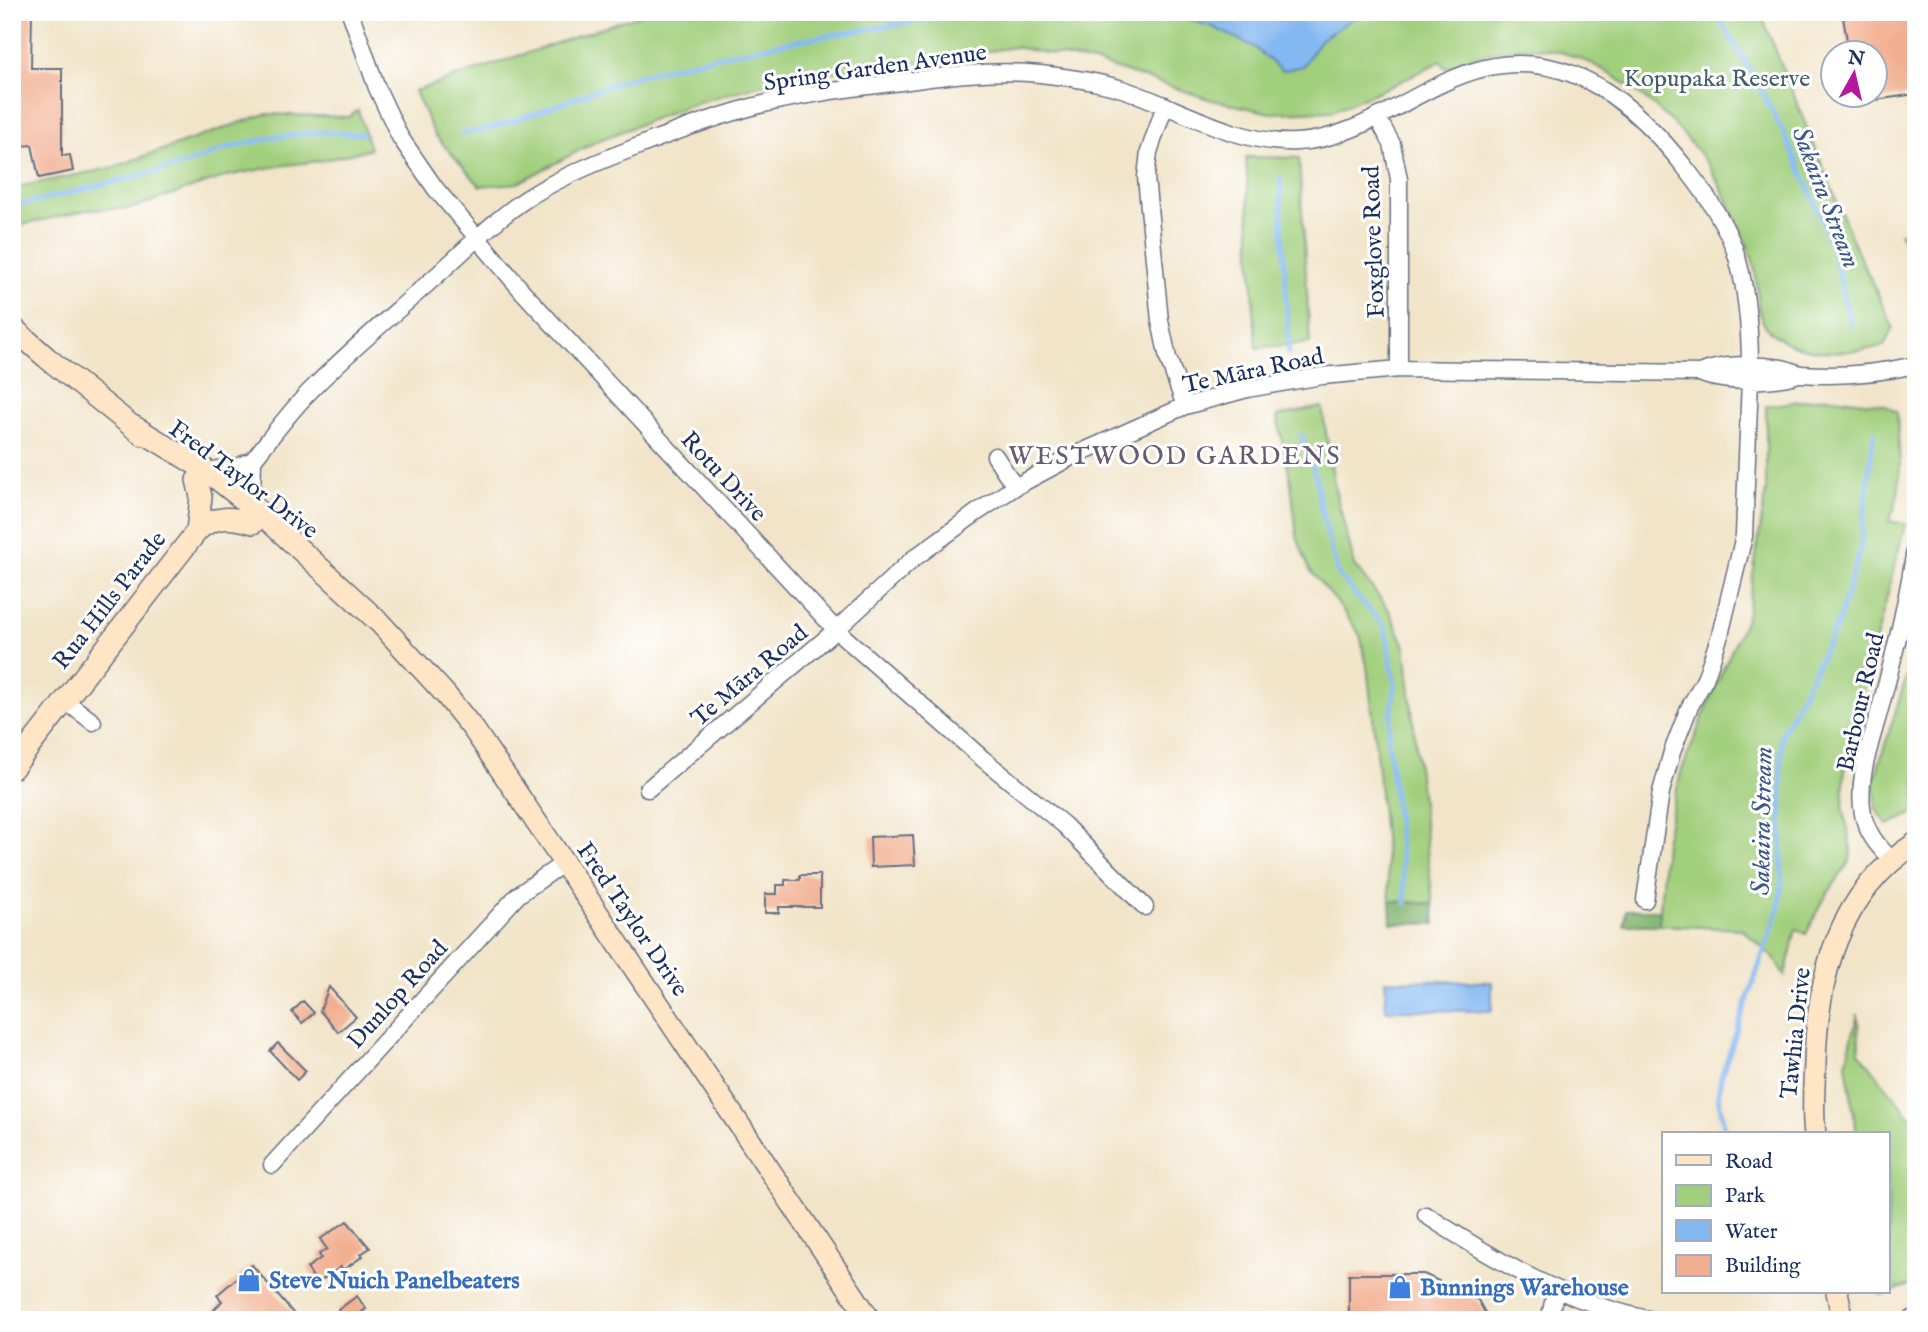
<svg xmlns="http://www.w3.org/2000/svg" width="1928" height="1332" font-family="'IM FELL English',serif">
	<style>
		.green { fill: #a1cf7c; stroke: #5e7f6d; stroke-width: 2 }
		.forest { fill: #80b26c; stroke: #4e7065; stroke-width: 2 }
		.water { fill: #83b8f1; stroke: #4f74a8; stroke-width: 2 }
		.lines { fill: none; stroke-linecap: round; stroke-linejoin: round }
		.stream { stroke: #83b8f1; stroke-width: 5 }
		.building { fill: #f2af90 }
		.street-casing { stroke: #666e83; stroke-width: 19 }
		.secondary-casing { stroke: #666e83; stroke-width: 24 }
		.street { stroke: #fff; stroke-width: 16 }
		.secondary { stroke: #fde5c5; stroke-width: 21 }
		.labels { text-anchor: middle; stroke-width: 6; stroke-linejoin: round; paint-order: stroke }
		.street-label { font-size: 24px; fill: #1b2f5e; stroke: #fff }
		.park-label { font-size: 24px; fill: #435f67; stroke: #fff }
		.shop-label { font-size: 24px; font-weight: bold; fill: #366cbe; stroke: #fff; text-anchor: start }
		.water-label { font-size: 26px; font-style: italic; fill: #3a588a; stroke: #fff }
		.neighbourhood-label { font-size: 26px; letter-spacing: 2px; fill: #665c70; stroke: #fff }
	</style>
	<rect width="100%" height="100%" fill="#fff"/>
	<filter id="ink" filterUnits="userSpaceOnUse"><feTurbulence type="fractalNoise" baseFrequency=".0143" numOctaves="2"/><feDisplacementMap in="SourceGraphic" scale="14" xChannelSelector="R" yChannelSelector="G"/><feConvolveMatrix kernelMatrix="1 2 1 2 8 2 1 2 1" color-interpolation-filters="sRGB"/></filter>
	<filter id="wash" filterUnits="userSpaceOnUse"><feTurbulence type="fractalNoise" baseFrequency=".00686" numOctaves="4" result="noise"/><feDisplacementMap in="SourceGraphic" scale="28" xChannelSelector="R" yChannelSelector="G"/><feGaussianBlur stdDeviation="1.57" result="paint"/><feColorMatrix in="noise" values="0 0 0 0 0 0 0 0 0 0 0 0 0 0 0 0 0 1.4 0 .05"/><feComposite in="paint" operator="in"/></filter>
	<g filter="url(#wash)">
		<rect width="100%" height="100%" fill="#f1e4c8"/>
		<path class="green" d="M648,12h1112l95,234 38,81 -9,19c-38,8 -92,13 -120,-21 -8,-10 -6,-52 -12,-67 -9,-26 -31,-74 -46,-96 -38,-51 -111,-115 -178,-114 -29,1 -57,8 -83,20l-4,-7 -48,24 -61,26 -61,2 -59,-13 -114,-37 -83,-16 -104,16 -119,13 -97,27 -98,38 -79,42 -38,3 -46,-52 -19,-43z
			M358,110l12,39 -50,12 -42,5 -51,10 -95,32 -45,2 -75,17v-39l99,-20 154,-54 84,3z
			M1246,157l53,1 11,185 -54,5z
			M1916,228v44l-16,-39z
			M1827,397l58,8 12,7c1,35 9,78 -8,109l16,3 -60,240 -2,41 8,45 -1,11 -26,38 -18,35 -10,-5 -11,47 -12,-19 -31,-28 -83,-4 6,-84 16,-69 32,-80 34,-76 19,-126v-84z
			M1322,407l13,82 20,77 34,44 16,36 28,258 -43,-3 -17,-182 -6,-53 -7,-31 -24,-34 -27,-32 -12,-32 -6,-54 -14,-67z
			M1916,646v166l-28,13 -12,-16 -2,-29z
			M1858,1014l1,38 57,72v159l-35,12v-3h7v-158h-31l-11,-71z"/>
		<path class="forest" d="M1390,901l43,3 2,20 -44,-1z
			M1626,910h34l-1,15h-35z"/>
		<path class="water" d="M1164,12h199l-43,28 -17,26 -21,5 -28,-24 -41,-20z
			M1385,980l107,2v29l-106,-1z"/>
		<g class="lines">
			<path class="stream" d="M1715,12c46,73 87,150 115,231 9,27 14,56 21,83
				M462,134c63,-11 120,-43 182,-60 111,-30 228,-46 342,-62
				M1280,177l9,176
				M12,207l174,-43 41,-16 47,-11 48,-5 40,2
				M1301,435l15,43 4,27 18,70 47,52 10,57 -7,56 18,163
				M1726,1134l-8,-38 3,-19 58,-170 3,-25 -1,-146 57,-113 22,-73 14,-118"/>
		</g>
		<g id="blocks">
			<path class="building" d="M12,12h20l-1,56h31v88l8,-1 3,16 -34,7 -7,-33 -20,2z
				M1842,12h74v82l-41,6v-48h-26z
				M913,835l2,30 -44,2 -1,-30z
				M800,875h20v32h-41v6h-14v-19h12v-9h8v-5h15z
				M329,987l27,30 -18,15 -18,-21z
				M303,1001l11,12 -12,10 -10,-11z
				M278,1043l28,28 -9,9 -27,-29z
				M347,1221l23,27 -9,6 2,2 -20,14 -2,-3 -24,16 -10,-15 14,-10 -2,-4 8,-5 -7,-10z
				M252,1265l47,55h-94l17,-19 -5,-6z
				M1349,1274h75l54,26 11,20h-140z
				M357,1296l9,13 -15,11h-6l-7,-10z"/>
		</g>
	</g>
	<g filter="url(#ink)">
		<use href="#blocks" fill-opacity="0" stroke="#666e83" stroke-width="2"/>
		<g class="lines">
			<g class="street-casing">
				<path id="street" d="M350,12l27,76 23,49 35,51 88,104 313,338 147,129 81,66 81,82
					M1165,105l-16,47 -3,25 14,144 8,37 17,48
					M1377,117l15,27 7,35v190
					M1700,373c23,-10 56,-9 81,-5 7,1 14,5 21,6 38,3 77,-1 114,-9
					M995,456l20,31
					M253,460l-1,34 6,17
					M207,471l32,-5 14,-6c19,-24 37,-49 59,-71 38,-39 82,-75 123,-112 29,-26 58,-56 91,-78 30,-20 66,-35 100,-48 39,-16 80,-31 122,-43 47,-13 97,-19 145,-25 49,-7 97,-14 147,-9 27,3 56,7 82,15 56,18 114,56 175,53 67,-3 124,-59 188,-74 87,-20 152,38 202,102 19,24 36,49 47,78 13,38 16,80 16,119
					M64,700l29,22
					M648,789l188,-159 77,-71 63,-46 39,-26 60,-32 110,-49 62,-17 75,-13 77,-7 301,4c24,11 74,9 99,1
					M1893,861c-16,-15 -29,-31 -31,-54 -4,-35 12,-73 20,-106 14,-52 26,-104 34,-158
					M1645,900l16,-108 11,-40 17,-44 16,-29 15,-44 24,-99 6,-157
					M272,1165l246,-270 46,-32
					M1426,1215c70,46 143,89 227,105
					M1549,1320l7,-31
					M1910,1320l6,-3"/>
			</g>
			<g class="secondary-casing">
				<path id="secondary" d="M12,327l35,31 96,77
					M133,426l74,45 51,40 122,112 65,71 29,36 90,133 306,457
					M197,531l4,-34 -4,-17
					M12,769l185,-238c16,-16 36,-14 56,-8
					M1815,1134c-3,-23 -1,-46 0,-70 2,-87 23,-171 101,-221
					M1837,1292l6,28"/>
			</g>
			<use href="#street" class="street"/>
			<use href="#secondary" class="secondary"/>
		</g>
	</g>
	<defs>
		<g id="shop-bare" transform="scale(1.89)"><path d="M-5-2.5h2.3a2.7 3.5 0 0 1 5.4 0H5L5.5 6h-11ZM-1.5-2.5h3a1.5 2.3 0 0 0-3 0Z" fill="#3f7fe0" stroke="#fff" stroke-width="2.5" paint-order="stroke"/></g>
	</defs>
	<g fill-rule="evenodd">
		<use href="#shop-bare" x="249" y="1280"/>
		<use href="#shop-bare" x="1400" y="1287"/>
	</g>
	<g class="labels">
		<g class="street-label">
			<text transform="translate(875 67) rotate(-8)" y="8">Spring Garden Avenue</text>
			<text transform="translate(1373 242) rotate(-92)" y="8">Foxglove Road</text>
			<text transform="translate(1253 370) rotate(-12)" y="8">Te Māra Road</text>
			<text transform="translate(724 476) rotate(47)" y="8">Rotu Drive</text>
			<text transform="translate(244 479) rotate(37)" y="8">Fred Taylor Drive</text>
			<text transform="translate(109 600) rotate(-52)" y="8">Rua Hills Parade</text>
			<text transform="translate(749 675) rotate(-40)" y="8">Te Māra Road</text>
			<text transform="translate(1860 702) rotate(-77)" y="8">Barbour Road</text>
			<text transform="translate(633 919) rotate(56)" y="8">Fred Taylor Drive</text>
			<text transform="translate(397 994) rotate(-48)" y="8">Dunlop Road</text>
			<text transform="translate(1795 1033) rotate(-84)" y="8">Tawhia Drive</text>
		</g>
		<g class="park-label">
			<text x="1717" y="86">Kopupaka Reserve</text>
		</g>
		<g class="shop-label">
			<text x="269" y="1288">Steve Nuich Panelbeaters</text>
			<text x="1420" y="1295">Bunnings Warehouse</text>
		</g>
		<g class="water-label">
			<text transform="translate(1827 197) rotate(69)" y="9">Sakaira Stream</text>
			<text transform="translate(1761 821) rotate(-89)" y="9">Sakaira Stream</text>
		</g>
		<g class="neighbourhood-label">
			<text x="1175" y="464">WESTWOOD GARDENS</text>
		</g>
	</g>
	<rect width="1928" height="1332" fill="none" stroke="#fff" stroke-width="42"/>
	<rect x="1662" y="1132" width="228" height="161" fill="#ffffff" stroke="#a4acbf" stroke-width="2"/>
	<rect x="1676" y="1155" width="35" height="10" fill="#fde5c5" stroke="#a4acbf" stroke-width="2"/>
	<text x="1725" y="1168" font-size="21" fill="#1b2f5e">Road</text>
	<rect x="1676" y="1185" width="35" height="21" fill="#a1cf7c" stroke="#a4acbf" stroke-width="2"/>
	<text x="1725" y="1202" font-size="21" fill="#1b2f5e">Park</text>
	<rect x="1676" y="1220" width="35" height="21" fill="#83b8f1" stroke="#a4acbf" stroke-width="2"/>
	<text x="1725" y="1238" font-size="21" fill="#1b2f5e">Water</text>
	<rect x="1676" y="1255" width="35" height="21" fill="#f2af90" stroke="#a4acbf" stroke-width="2"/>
	<text x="1725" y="1272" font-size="21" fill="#1b2f5e">Building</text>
	<g transform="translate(1854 74) rotate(8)"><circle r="33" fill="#ffffff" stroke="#a4acbf" stroke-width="2"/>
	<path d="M0-5L12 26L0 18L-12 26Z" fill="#b5179e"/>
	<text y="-10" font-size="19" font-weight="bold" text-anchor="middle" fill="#1b2f5e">N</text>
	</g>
</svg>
